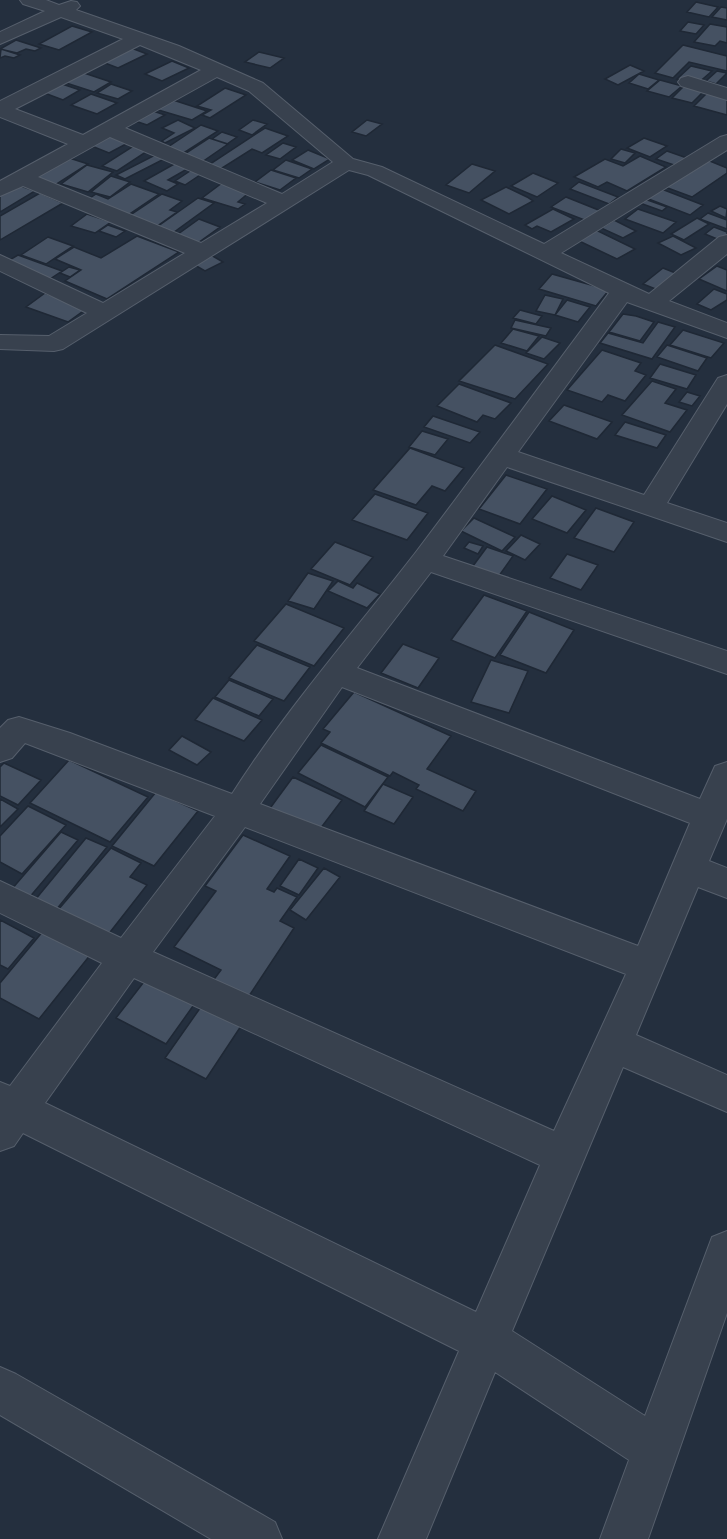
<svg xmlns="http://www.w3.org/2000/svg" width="727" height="1539" font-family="Commissioner,sans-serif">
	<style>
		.building { fill: #455162; stroke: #1f2835; stroke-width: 1.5 }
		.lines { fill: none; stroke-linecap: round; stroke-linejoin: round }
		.minor-casing { stroke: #565f6c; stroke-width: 2 }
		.minor { fill: #38414e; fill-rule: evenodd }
	</style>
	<rect width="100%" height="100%" fill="#242f3e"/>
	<path class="building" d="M696,2l22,5 -9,10 -22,-5z
		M721,7l6,1v12l-15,-3z
		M688,22l16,3 -8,9 -16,-3z
		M710,24l17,3v16l-7,-2 -5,5 -21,-4z
		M72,26l20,6 -33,18 -20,-6z
		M16,40l25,8 -6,3 -9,-2 -9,4 -17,-4z
		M683,45l44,11v15l-38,-9 -16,16 -18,-5z
		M126,46l21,8 -29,14 -21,-8z
		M1,49l19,6 -6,3 -9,-2 -5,2z
		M259,52l25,6 -14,10 -25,-6z
		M172,61l17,7 -27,13 -17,-7z
		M630,65l14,6 -26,14 -13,-6z
		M691,66l21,5 -15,13 -20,-5z
		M78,71l33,11 -17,10 -34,-11z
		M717,71l10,2 -11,11 -10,-3z
		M639,74l20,6 -11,9 -19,-6z
		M660,80l22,6 -13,11 -22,-6z
		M56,82l24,8 -17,10 -24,-9z
		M111,84l21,7 -14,8 -21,-6z
		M684,86l20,5 -12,12 -20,-5z
		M225,88l21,7 -36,23 -8,-3 9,-5 -14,-4z
		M708,92l19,5v18l-33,-9z
		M91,94l26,9 -20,11 -26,-9z
		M170,99l37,12 -15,9 -37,-11z
		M150,110l15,5 -18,10 -15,-5z
		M178,120l17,8 -30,15 -3,-2 12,-8 -12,-5z
		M253,120l14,4 -15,11 -13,-5z
		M367,120l15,4 -16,12 -14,-4z
		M201,125l17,6 -36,23 -17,-5z
		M265,128l23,8 -26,17 -10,-4 -33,21 -12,-4z
		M222,132l15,5 -10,7 -15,-5z
		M108,135l20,8 -19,10 -20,-8z
		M209,138l19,6 -26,18 -19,-7z
		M644,138l23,8 -17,11 -23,-9z
		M283,143l13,4 -16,12 -14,-4z
		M135,145l14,5 -32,21 -15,-5z
		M621,149l14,4 -10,10 -14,-4z
		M308,150l22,9 -16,10 -22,-9z
		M667,151l20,7 -10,8 -21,-7z
		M159,153l9,4 -43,22 -9,-4z
		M63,156l25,8 -36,23 -25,-9z
		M640,156l26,11 -39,24 -20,-9 -9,5 -24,-10 31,-18 18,7z
		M705,159l22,9v5l-35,24 -27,-10z
		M286,160l26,9 -13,9 -26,-8z
		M176,163l13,5 -21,12 10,4 -11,7 -23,-10z
		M472,164l23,7 -26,22 -23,-8z
		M87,165l26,7 -25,20 -27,-8z
		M193,169l10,4 -18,12 -10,-4z
		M271,170l25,8 -16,12 -25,-8z
		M533,173l25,10 -21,14 -26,-11z
		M111,176l19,6 -20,15 -19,-5z
		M579,182l39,15 -9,7 -39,-15z
		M222,183l29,8 -13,11 7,2 -7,5 -36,-11z
		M15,184l20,7 -35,21v-19z
		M131,184l28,10 -34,23 -41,-15 12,-8 12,5z
		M506,187l21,10 6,4 -24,13 -28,-14z
		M659,188l44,17 -13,10 -44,-17z
		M40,193l23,10 -63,37v-24z
		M162,194l20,7 -12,9 7,2 -24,17 -27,-11z
		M566,197l35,14 -14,10 -36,-14z
		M198,198l16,5 -44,32 -16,-6z
		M642,198l25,9 -5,4 -25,-9z
		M720,206l7,3 -1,9 -15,-7z
		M553,209l21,10 -23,13 -14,-6 -5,3 -7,-4z
		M638,209l38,13 -13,11 -38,-14z
		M708,213l19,7v9l-27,-10z
		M87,214l24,8 -16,11 -24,-7z
		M697,218l12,6 -25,16 -13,-6z
		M199,219l21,8 -25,18 -21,-8z
		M614,220l22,11 -13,7 -22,-10z
		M108,225l17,6 -9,6 -17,-6z
		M714,227l13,5v5l-5,4 -17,-7z
		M596,230l39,19 -18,10 -40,-19z
		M137,236l42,16 -72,47 -42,-18 16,-11 -26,-11 19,-12 27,11z
		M673,236l23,12 -15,7 -23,-12z
		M48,237l25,9 -27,18 -25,-9z
		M18,255l44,16 -12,8 -44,-17z
		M211,255l12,7 -18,9 -12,-7z
		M717,266l10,4v21l-28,-12z
		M69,267l11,3 -10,7 -10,-4z
		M663,268l15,6 -20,16 -15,-6z
		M552,274l57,16 -13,16 -57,-17z
		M714,289l13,5v6l-16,10 -14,-6z
		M45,293l41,16 -18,13 -42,-15z
		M545,295l18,4 -8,16 -19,-4z
		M567,300l23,7 -12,15 -23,-7z
		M520,310l22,6 -6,8 -23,-6z
		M623,314l13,2 18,6 -14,19 -31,-9z
		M515,320l36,8 -5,8 -35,-8z
		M658,322l17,5 -23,32 -52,-16 8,-10 35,10z
		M513,329l26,7 -12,15 -26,-8z
		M683,330l41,13 -13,15 -41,-13z
		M542,337l18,6 -16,16 -18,-6z
		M495,345l53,19 -33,35 -56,-18z
		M667,345l40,13 -9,13 -41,-14z
		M602,350l39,13 -6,8 11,4 -21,26 -17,-6 -6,7 -35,-12z
		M660,364l36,11 -9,14 -37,-11z
		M652,381l24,8 -11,14 22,7 -17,22 -48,-17z
		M459,384l52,19 -16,16 -12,-4 -6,7 -40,-16z
		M687,392l13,4 -8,10 -13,-4z
		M564,405l48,17 -15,17 -48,-18z
		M433,416l47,16 -10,11 -46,-16z
		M625,422l41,13 -9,13 -42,-13z
		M422,431l26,8 -13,16 -26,-8z
		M410,448l54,20 -19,23 -13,-5 -16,19 -43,-15z
		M506,475l41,14 -27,35 -41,-15z
		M375,494l53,19 -21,27 -55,-20z
		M552,496l34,14 -19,23 -35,-14z
		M596,508l38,14 -20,30 -40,-14z
		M474,518l41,19 -13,14 -41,-20z
		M521,535l19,9 -15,16 -19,-9z
		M335,542l38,15 -23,28 -39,-16z
		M469,542l14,4 -5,8 -14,-6z
		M487,547l26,9 -17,24 -26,-10z
		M567,554l31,11 -17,25 -31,-12z
		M308,573l25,8 -19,28 -26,-8z
		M338,581l15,7 4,-5 23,11 -13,14 -39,-17z
		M484,595l43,16 -32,47 -44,-18z
		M286,604l58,24 -30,38 -60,-25z
		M529,612l45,18 -28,43 -46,-18z
		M403,644l36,14 -21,30 -37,-15z
		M257,645l53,22 -26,34 -55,-23z
		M491,660l37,11 -19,42 -38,-11z
		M229,680l44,19 -14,17 -44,-19z
		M354,692l97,44 -24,33 49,22 -13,20 -47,-22 3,-4 -26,-13 -3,4 -69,-33 9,-11 -7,-3z
		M213,698l49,22 -18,21 -49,-21z
		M182,736l29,16 -14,13 -28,-15z
		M321,745l67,32 -23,30 -67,-34z
		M69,760l79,37 -38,45 -80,-39z
		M4,763l37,17 -23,25 -18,-9v-29z
		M293,777l49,23 -25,33 -49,-22z
		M383,784l30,13 -19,27 -30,-13z
		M156,792l42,19 -44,55 -42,-20z
		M0,799l18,10 -18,18z
		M28,806l38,19 -44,49 -22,-12v-26z
		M61,832l17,8 -50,59 -17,-9z
		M243,835l47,21 -23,33 7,3 3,-4 20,9 -17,24 14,7 -47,71 -35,-17 9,-12 -47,-23 42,-56 -11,-5z
		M86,838l21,9 -51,63 -21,-10z
		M111,848l30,15 -11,14 17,8 -40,51 -49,-26z
		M299,859l19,9 -19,27 -19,-9z
		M324,868l16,9 -34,43 -16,-10z
		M0,920l34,18 -26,31 -8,-4z
		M44,930l47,24 -52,65 -39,-21v-15z
		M150,974l48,25 -32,45 -50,-26z
		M203,1004l40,19 -37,56 -41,-21z"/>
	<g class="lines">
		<g class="minor-casing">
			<path id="minor" d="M20,0h26l13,5 12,-4 6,1 3,4 -4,4 103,36 84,37 90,76 29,8 162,77 176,-107 7,-2v15l-166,103 88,41 70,-57 8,-2v19l-58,47 58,22v15l-100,-36 -109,150 126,43 74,-117 9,-3v29l-60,99 60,20v19l-220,-75 -64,89 284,95v23l-296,-102 -74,96 343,131 15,-33 12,-4v57l-18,42 18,7v30l-29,-11 -62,148 91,40v37l-104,-45 -111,264 133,85 67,-179 15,-6v82l-79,226h-48l29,-79 -134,-88 -69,167h-48l81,-188 -436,-218 -9,13 -14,5v-69l10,4 92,-123 -102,-50v-32l121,57 94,-122 -190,-73 -13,15 -12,4v-34l8,-8 11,-3 51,16 162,61c55,-86 122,-162 184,-242 65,-86 129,-173 193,-259l-241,-118 -19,-5 -286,179 -9,2 -54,-2v-14l49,1 38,-23 -87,-42v-16l103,48 82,-50 -162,-67 -23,10v-15l68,-37 -68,-27v-16l123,-62 -62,-22 -61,27v-12l45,-21 -22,-7zM140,45l61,25 -118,65 -68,-26zM217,77l32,14 84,71 -51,32 -157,-66zM110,137l157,66 -66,40 -163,-66zM342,687l348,136 -52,123 -378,-142zM245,827l381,147 -72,157 -401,-179zM134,978l406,187 -64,147 -431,-209z
				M688,76l39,12v12l-46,-14 -3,-4 3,-4z
				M0,1367l16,7 259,148 7,17h-71l-211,-124z"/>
		</g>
		<use href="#minor" class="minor"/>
	</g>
</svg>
